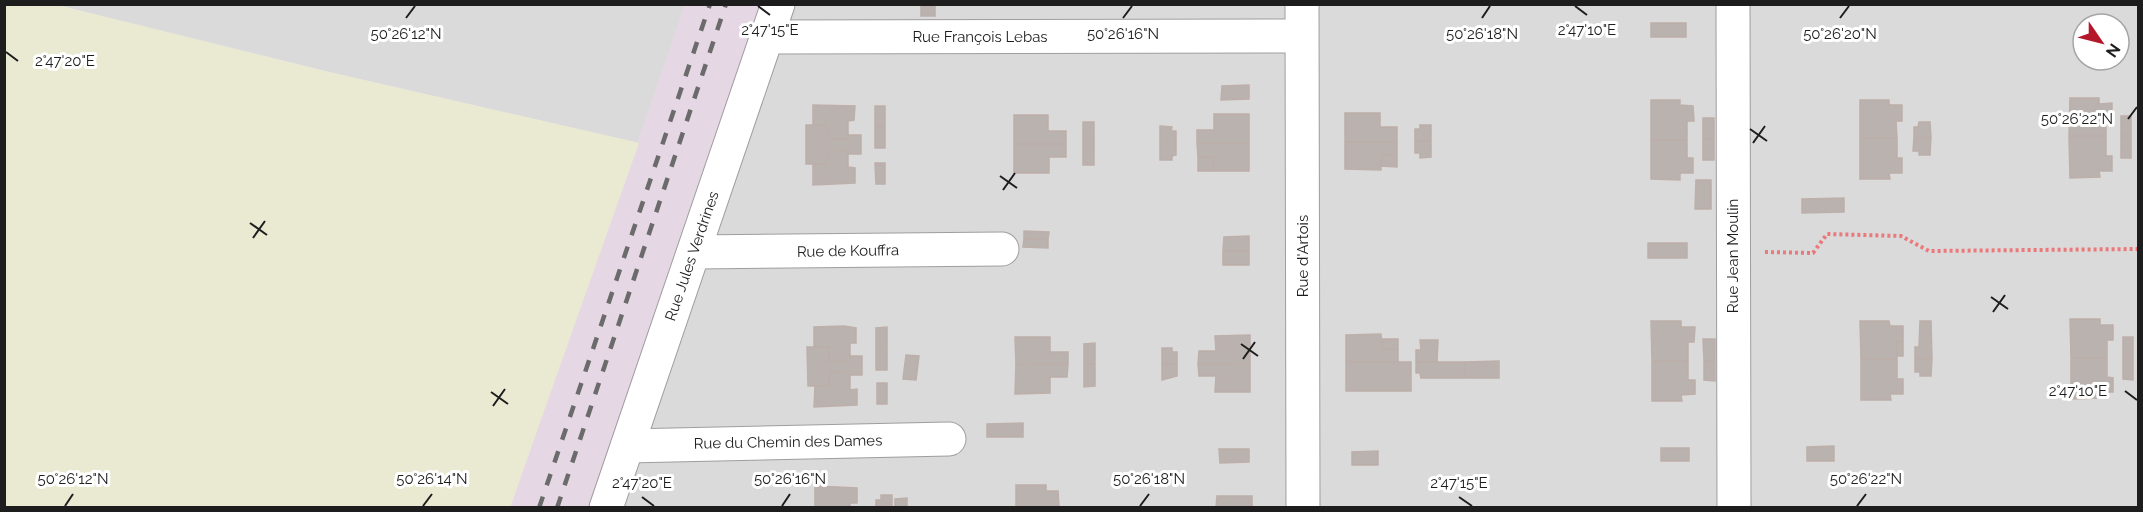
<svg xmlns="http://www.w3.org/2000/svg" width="2143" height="512" font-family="Raleway,sans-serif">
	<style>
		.residential { fill: #dbdada; fill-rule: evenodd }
		.industrial { fill: #e6d7e5 }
		.farmland { fill: #eae9d2 }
		.building { fill: #bab2ae; stroke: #bdafa9; stroke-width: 1.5 }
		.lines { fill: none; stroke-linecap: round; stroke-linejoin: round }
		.minor-casing { stroke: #9e9e9e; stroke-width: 35 }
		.path { stroke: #e9797b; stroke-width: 4; stroke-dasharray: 3 3; stroke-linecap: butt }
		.minor { stroke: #fff; stroke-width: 33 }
		.rail { stroke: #6b6b6b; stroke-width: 4.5; stroke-dasharray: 12 12; stroke-linecap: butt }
		.ticks { fill: none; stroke: #1d1d1d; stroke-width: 2 }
		.labels { text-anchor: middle; stroke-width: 6; stroke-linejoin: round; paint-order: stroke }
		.street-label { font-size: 15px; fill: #1d1d1d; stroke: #fff }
		.ticks-label { font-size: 15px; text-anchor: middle; fill: #1d1d1d; stroke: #fff; stroke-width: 6; stroke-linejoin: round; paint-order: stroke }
	</style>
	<rect width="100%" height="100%" fill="#ede9e4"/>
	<path class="residential" d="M57,5h628l-46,138 -310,-71z
		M760,5h1378v502l-1548,1zM2083,24h36v36h-36z"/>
	<path class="industrial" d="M685,5h75l-170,502 -80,1z"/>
	<path class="farmland" d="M4,5h53l272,67 310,71 -129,364h-505z"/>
	<path class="building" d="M921,4h14v12h-14z
		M1651,23h35v14h-35z
		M1249,85v14l-28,1 1,-14z
		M2070,98h29v6l13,-1v16h-6v17h-37z
		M1651,100h29v5l13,1 1,15h-7v19h-36z
		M1860,100h29v5h13v16h-6l1,17h-37z
		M813,105l42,1 -1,14 -6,1v18h-20l-1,-14h-14z
		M875,106h10v21h-10z
		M1345,113h35v14h17v15h-52z
		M1214,114h35v29h-52v-13h17z
		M1014,115h34v16h18v13h-52z
		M2121,116h10v20h-10z
		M1703,118h11v21h-11z
		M1083,122h11v22h-11z
		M1919,122h11l1,15 -17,1v-11h4z
		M806,125h21l1,14h20v-4h13v19h-13v-4l-20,-1 -1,15h-21z
		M1420,125h11v16h-16v-12h5z
		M1160,126l12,1 -1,4h5v13l-16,-1z
		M875,127h10v21h-10z
		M2069,136h37v20h6v15h-13l1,6 -30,1z
		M2121,136h10v22h-10z
		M1931,137l-1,18h-11v-4h-6l1,-13z
		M1860,138h37v20h5v15h-13l1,6h-30z
		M1703,139h11v21h-11z
		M1651,140h36v18h6v15h-13v7l-29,-1z
		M1415,141h16v16l-11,1v-5h-5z
		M1345,142h52v13h-16v15l-36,-1z
		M1160,143l16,1v11l-4,1v4h-12z
		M1197,143h52v28h-35v-14h-16z
		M1014,144h52v13h-17v16h-35z
		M1083,144h11v21h-11z
		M828,149l20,1v17l7,1v15l-42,2v-21h14z
		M1381,155h16v12l-16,-1z
		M1198,157h16v14h-16z
		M875,163h10v21h-9z
		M1696,180h15v29h-16z
		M1844,198v14l-42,1v-14z
		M1024,231l25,1 -1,7h-24z
		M1249,236v15h-26l1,-14z
		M1024,239h24v9l-25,-1z
		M1648,243h39v15h-39z
		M1223,251h26v14h-26z
		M2070,319h30v6h13v15h-6v18h-36z
		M1651,321h30v6h14l-1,15h-6v19h-36z
		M1860,321h29l1,5h13v15h-6v18h-36z
		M1920,321h11l1,38h-17v-12h4z
		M844,326l12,2v15h-6v17l-21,1v-14h-15v-20z
		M887,327v21l-11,1v-21z
		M1381,334l1,15h16v13h-52v-27z
		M1250,335v28l-52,1 1,-13h17l-1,-15z
		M1015,337h35v15h18v12l-52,1z
		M2123,337h10v21l-10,-1z
		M1382,339h16v10h-16z
		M1703,339h12v22h-11z
		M1420,340h18l-1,22h-21v-12h5z
		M1897,341h6v15h-6z
		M1095,343v21h-11v-20z
		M807,347h22v14l21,-1v-4h12v19h-12v-4l-21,1v14h-21z
		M887,348v22h-11v-21z
		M1162,348h10v4h5v12h-15z
		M906,355l13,1 -3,24 -13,-1z
		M2123,357l10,1v22l-10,-1z
		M2071,358h36v19l6,1v14h-13v6l-29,1z
		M1861,359h36v20h6v15h-13l1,6h-30z
		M1915,359h17l-1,17h-11v-4h-5z
		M1499,361v17h-34v-16z
		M1652,361h36v19h7v14l-14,1 1,6h-30z
		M1704,361h11v20l-11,-1z
		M1346,362h65v29h-65z
		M1416,362h49v16h-44l-1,-5h-4z
		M1250,363v29h-35l1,-16h-17l-1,-12z
		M1068,364l-1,13h-17v16l-35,1 1,-29z
		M1084,364h11v22l-11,1z
		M1162,364h15v12l-15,4z
		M850,371v19l7,-1v16l-43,2 1,-21h14v-14z
		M877,383h10v21h-10z
		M1023,423v14h-36v-13z
		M1834,446v15h-27v-14z
		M1661,448h28v13h-28z
		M1219,449h30v13l-29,1z
		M1378,451v14h-26v-13z
		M1016,485h30v6h12l1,15 -43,2z
		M815,486l42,2v15h-7v5l-35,-1z
		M881,495h11v13h-16v-8h5z
		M1217,496h35v12h-36z
		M907,498v10h-12v-9z"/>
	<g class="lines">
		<g class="minor-casing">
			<path id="minor" d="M1302,4l1,504
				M1733,4l1,504
				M767,37l535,-1
				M694,252l308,-3
				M627,446l322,-7
				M606,508l172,-504"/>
		</g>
		<path class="path" d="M1765,252l48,1 14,-19 74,2 28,15 209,-2"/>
		<use href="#minor" class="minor"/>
		<path class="rail" d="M539,508l171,-504
			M557,508l169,-504"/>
	</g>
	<path class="ticks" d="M758,6l12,9M1575,6l12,9M406,18l9,-12M1123,18l9,-12M1482,18l8,-12M1840,18l9,-12M6,52l12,9M2128,119l9,-12M1750,129l17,12M1753,143l12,-17M1000,176l17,12M1003,190l12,-17M250,223l17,12M253,238l12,-17M1991,297l17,12M1993,312l12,-17M1241,344l17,12M1243,359l12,-17M2125,391l12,9M491,392l17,12M493,406l12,-17M642,497l12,9M1459,497l13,9M65,506l8,-12M423,506l9,-12M782,506l8,-12M1140,506l9,-12M1857,506l9,-12"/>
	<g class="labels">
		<g class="street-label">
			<text x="980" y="42">Rue François Lebas</text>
			<text transform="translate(848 251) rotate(-1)" y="5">Rue de Kouffra</text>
			<text transform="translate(692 256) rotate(-71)" y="5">Rue Jules Verdrines</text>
			<text transform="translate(1303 256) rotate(-90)" y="5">Rue d'Artois</text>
			<text transform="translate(1733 256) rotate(-90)" y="5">Rue Jean Moulin</text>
			<text transform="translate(788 442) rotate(-1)" y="5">Rue du Chemin des Dames</text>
		</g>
	</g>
	<g class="ticks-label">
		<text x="770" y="35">2°47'15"E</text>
		<text x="1587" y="35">2°47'10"E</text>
		<text x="406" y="39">50°26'12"N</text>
		<text x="1123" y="39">50°26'16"N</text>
		<text x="1482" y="39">50°26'18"N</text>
		<text x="1840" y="39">50°26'20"N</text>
		<text x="65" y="66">2°47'20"E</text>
		<text x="2077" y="124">50°26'22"N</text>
		<text x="2078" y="396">2°47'10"E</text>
		<text x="73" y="484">50°26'12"N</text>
		<text x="432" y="484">50°26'14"N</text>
		<text x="790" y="484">50°26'16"N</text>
		<text x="1149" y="484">50°26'18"N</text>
		<text x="1866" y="484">50°26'22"N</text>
		<text x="642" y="488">2°47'20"E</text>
		<text x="1459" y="488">2°47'15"E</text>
	</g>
	<rect width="2143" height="512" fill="none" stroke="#1d1d1d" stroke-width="12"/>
	<g transform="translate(2101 42) rotate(125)"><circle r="28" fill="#ffffff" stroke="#a5a5a5" stroke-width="1.5"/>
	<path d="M0-4.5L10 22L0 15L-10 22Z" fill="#b4172a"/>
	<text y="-9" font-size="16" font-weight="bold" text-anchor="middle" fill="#1d1d1d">N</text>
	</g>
</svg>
